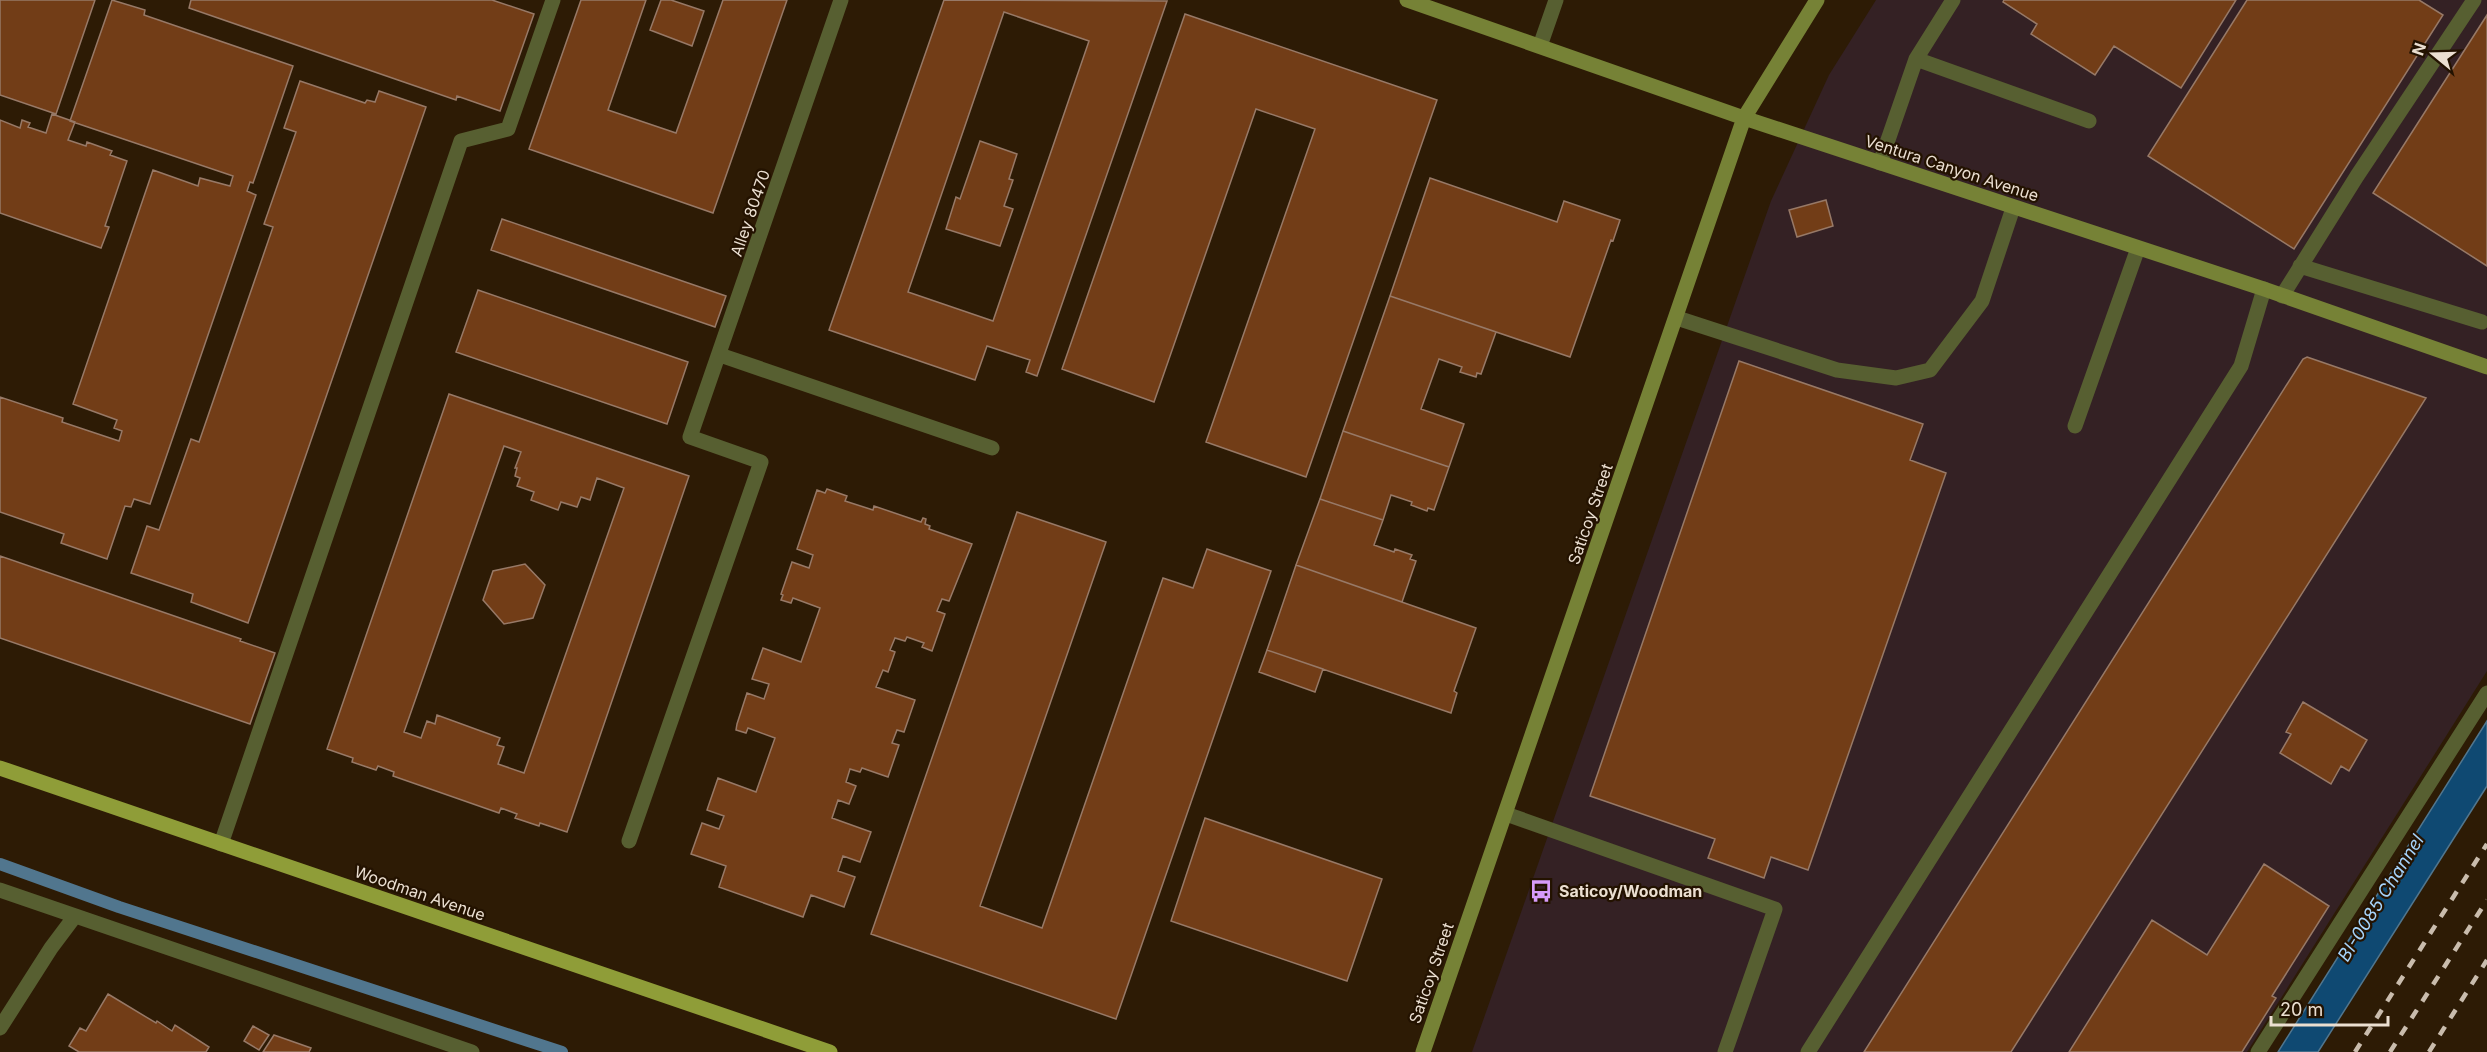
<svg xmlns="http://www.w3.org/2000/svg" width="2487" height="1052" font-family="Inter,sans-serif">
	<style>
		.industrial { fill: #342124 }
		.water { fill: #0f4972; stroke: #51768e; stroke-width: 1.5 }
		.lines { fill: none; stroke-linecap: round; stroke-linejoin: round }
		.stream { stroke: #51768e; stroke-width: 12 }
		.building { fill: #723d17; stroke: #977967; stroke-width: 1.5; fill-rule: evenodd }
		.lane { stroke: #575f31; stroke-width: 15 }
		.street { stroke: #575f31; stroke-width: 15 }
		.secondary { stroke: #768236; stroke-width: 15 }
		.primary { stroke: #8f9d38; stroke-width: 15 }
		.rail { stroke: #c9bcad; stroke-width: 4.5; stroke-dasharray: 10 10; stroke-linecap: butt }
		.labels { text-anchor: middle; stroke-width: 4.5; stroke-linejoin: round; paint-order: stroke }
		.street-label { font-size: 16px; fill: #ebdfd1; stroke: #231200 }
		.poi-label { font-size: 16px; font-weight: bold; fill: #ebdfd1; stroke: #231200; text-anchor: start }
		.water-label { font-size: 18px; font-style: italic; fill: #a6d3fa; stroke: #231200 }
	</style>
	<rect width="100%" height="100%" fill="#2d1b05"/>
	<path class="industrial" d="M1876,0h611v671l-240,381h-775l299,-851 58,-126z"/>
	<path class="water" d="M2487,721v65l-169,266h-40z"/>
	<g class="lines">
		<path class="stream" d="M0,864l119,43 443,145"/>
	</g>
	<path class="building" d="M0,0h95l-39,114 -56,-19z
		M112,0l33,10 -1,5 149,51 -40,117 -3,-1 -3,9 9,4 -106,309 -16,-5 -3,8 -6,-1 -18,53 -46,-16 3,-9 -64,-22v-115l63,21 -1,4 57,19 3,-10 -8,-3 3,-8 -44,-16 80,-234 45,16 2,-8 30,8 3,-10 -163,-55z
		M191,0h301l42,14 -34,97 -43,-15 -1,4 -267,-92z
		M581,0h65l-38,110 68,23 47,-133h64l-74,213 -184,-64z
		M661,0h10l33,11 -12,35 -42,-16z
		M944,0l223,1 -130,375 -11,-4 4,-12 -43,-14 -12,34 -146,-50zM1004,12l85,29 -96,280 -85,-29z
		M2004,0h232l-55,88 -67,-42 -19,29 -64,-41 6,-10 -34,-22z
		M2247,0h172l24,15 -149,234 -146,-93z
		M1185,14l252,86 -131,377 -100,-35 109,-313 -59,-20 -102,293 -92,-33z
		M2487,15v251l-114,-73z
		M300,81l65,22 2,-3 8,2 4,-11 47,16 -178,516 -57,-21 2,-8 -62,-21 16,-47 12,4 32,-91 8,3 74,-215 -9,-3 32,-92 -12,-4z
		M52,114l23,8 -7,18 18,6 1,-4 25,9 -2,4 17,6 -22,65 4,1 -8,21 -101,-35v-93l20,8 2,-8 8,3 -2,4 18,6z
		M980,141l37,13 -8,25 4,1 -9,26 9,3 -13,37 -54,-17 10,-32 4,2z
		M1430,178l127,44 7,-21 56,19 -7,21 -2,-1 -41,117 -180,-61z
		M1826,200l7,26 -36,11 -8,-27z
		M502,219l224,77 -11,31 -224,-77z
		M478,290l210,72 -21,62 -211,-72z
		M1390,296l106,36 -15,42 -4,-1 -1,4 -16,-5 2,-5 -23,-8 -18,50 43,15 -15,43 -106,-36z
		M2307,357l119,41 -415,654h-147l439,-693z
		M1739,361l184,63 -13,36 36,13 -138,397 -37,-13 -7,21 -56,-20 7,-19 -125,-43z
		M449,394l240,82 -122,356 -27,-9 -1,3 -24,-8 2,-4 -16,-6 -2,5 -106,-37 1,-4 -16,-6 -2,4 -24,-8 1,-4 -26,-9zM504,446l17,6 -6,16h2l-2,8 5,2 -3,8 17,6 -3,8 27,10 3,-8 16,5 4,-10 9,3 7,-22 27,10 -100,285 -26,-9 6,-17 -7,-2 3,-7 -63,-23 -2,9 -8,-3 -6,17 -17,-6z
		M1343,431l106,36 -15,43 -6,-2 -1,3 -16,-6 1,-3 -21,-7 -8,25 -63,-21z
		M827,489l20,7 -2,5 28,9 1,-4 47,16 2,-4 3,1 -1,5 5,2 -1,3 43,15 -23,57 -7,-2 -5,12 8,3 -13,37 -10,-4 2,-4 -17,-6 -2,4 -10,-3 -5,12 5,2 -7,20 -5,-2 -7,17 39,13 -11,32 -7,-2 -5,13 7,2 -11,32 -26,-9 -2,4 -10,-3 -4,13 10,4 -7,18 -11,-4 -6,18 39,14 -11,30 -17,-6 -5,15 17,6 -11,30 -33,-12 -8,22 -84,-30 7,-21 -35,-12 11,-31 17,6 5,-13 -17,-6 11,-32 38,14 19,-54 -27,-10 -2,5 -10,-3 1,-6 10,-31 17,6 5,-15 -17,-5 11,-31 38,14 19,-54 -27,-10 -2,5 -10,-3 2,-5 -2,-1 11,-32 17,6 4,-13 -16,-6 20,-59 8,3z
		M1320,499l63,21 -9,25 20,7 1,-3 17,6 -2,4 6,2 -14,41 -106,-37z
		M1017,512l89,30 -126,364 62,22 121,-350 30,10 14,-39 64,22 -155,448 -245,-85z
		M0,556l241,83 -1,2 35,12 -25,71 -250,-86z
		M525,564l20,21 -12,33 -29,6 -21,-24 10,-29z
		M1296,565l180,63 -22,63 3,2 -6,20 -184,-63z
		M1267,650l56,19 -8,23 -56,-20z
		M2303,702l64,38 -18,31 -8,-5 -10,18 -51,-31 11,-19 -5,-2z
		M1205,818l177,61 -35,102 -176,-60z
		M2264,864l65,42 -57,90 4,2 -34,54h-173l83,-132 55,35z
		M108,994l48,29 1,-2 15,10 3,-6 34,22 -3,5h-127l-10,-6 11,-18 6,3z
		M253,1026l16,9 -10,15 -15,-9z
		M274,1035l37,13 -2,4h-46z"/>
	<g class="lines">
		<path class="lane" d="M1540,46l16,-46
			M1916,59l173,62
			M1880,163l36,-104 37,-59
			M2300,266l182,56
			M2282,296l75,-120 117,-176
			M1677,318l160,52 59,8 34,-8 52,-69 31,-93
			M720,355l272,93
			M2075,426l63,-178
			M1506,814l269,95 -50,143
			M629,841l132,-379 -71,-25 151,-437
			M221,844l240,-703 47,-12 45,-129
			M1808,1052l433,-686 23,-77
			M2258,1052l229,-359"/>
		<path class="street" d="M0,890l472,162
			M0,1028l51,-80 24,-32"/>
		<path class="secondary" d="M1407,0l337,118 520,171 223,78
			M1423,1052l321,-934 73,-118"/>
		<path class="primary" d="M0,768l830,284"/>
		<path class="rail" d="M2355,1052l132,-208
			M2390,1052l97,-152
			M2429,1052l58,-92"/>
	</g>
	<defs>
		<g id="bus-bare" transform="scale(1.8)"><path d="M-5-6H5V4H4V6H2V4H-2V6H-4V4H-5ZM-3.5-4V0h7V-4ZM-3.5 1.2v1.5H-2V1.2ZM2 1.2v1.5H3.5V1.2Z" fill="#d69bfa" stroke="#231200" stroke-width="2.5" paint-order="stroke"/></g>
	</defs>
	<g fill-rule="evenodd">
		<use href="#bus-bare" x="1541" y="891"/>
	</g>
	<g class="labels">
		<g class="street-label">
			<text transform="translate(1952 168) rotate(18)" y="6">Ventura Canyon Avenue</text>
			<text transform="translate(750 213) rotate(-71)" y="6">Alley 80470</text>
			<text transform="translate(1590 514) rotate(-71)" y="6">Saticoy Street</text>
			<text transform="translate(420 893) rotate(19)" y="6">Woodman Avenue</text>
			<text transform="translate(1431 973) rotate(-71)" y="6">Saticoy Street</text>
		</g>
		<g class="poi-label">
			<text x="1559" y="897">Saticoy/Woodman</text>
		</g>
		<g class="water-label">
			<text transform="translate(2381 898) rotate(-58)" y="6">BI-0085 Channel</text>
		</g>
	</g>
	<g transform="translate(2433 54) rotate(289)" stroke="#231200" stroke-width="4.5" paint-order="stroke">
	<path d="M0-4.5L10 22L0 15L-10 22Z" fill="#ebdfd1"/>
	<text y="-9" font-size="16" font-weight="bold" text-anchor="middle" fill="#ebdfd1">N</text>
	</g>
	<path d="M2271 1016v9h117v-9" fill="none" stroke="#ebdfd1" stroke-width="3"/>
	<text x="2280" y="1016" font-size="18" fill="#ebdfd1" stroke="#231200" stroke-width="4.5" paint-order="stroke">20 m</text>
</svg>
